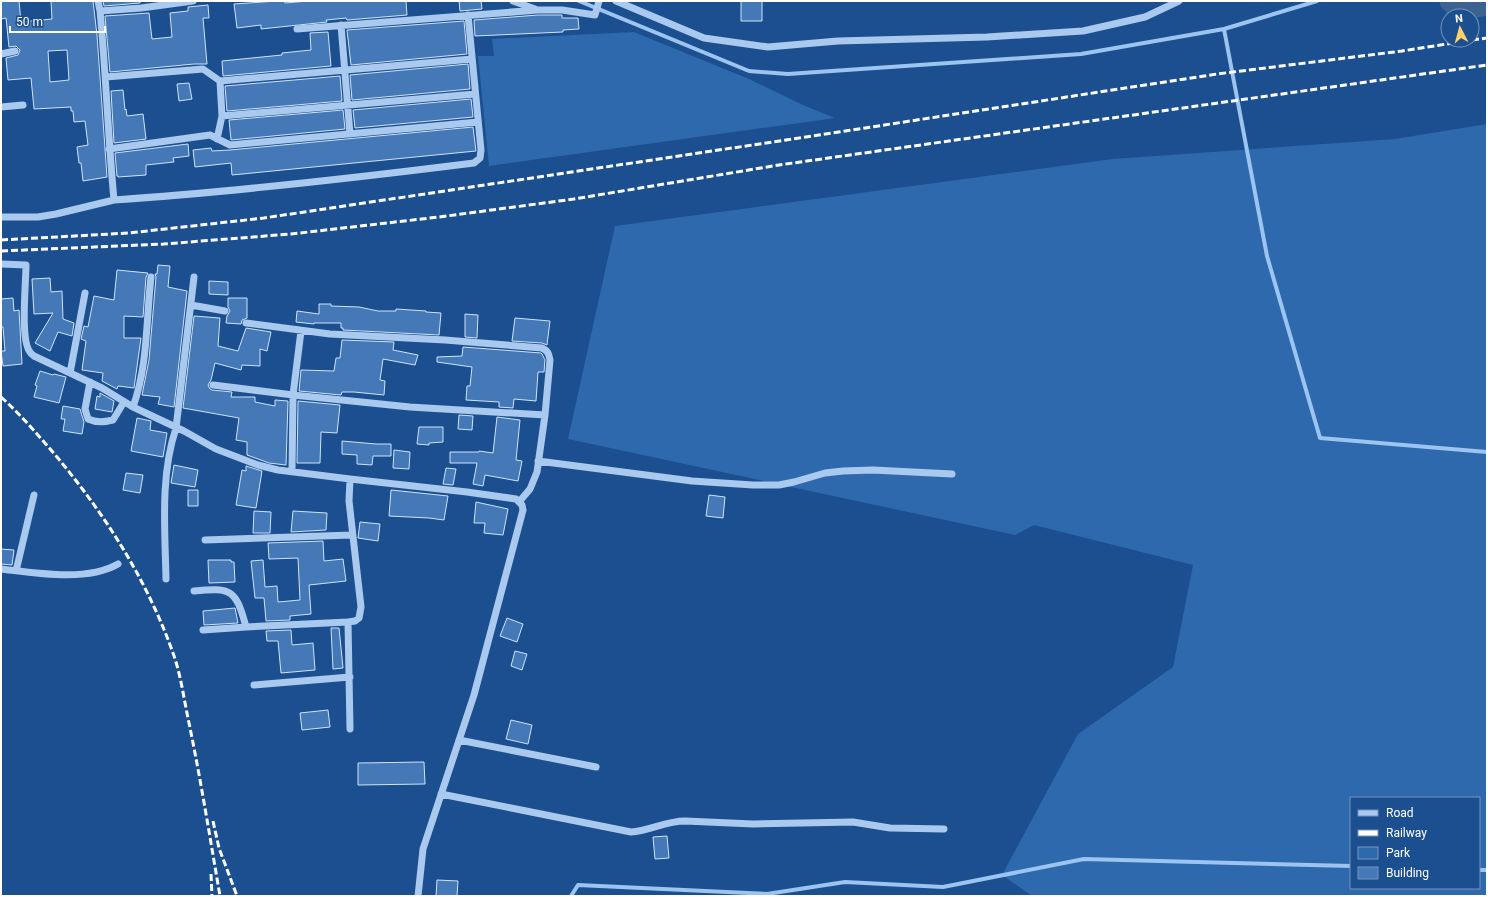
<svg xmlns="http://www.w3.org/2000/svg" width="1488" height="897" font-family="Roboto,sans-serif">
	<style>
		.green { fill: #2e69ad; fill-rule: evenodd }
		.lines { fill: none; stroke-linecap: round; stroke-linejoin: round }
		.stream { stroke: #9cc4f0; stroke-width: 4 }
		.river { stroke: #3c6290; stroke-width: 23 }
		.building { fill: #4478b7; stroke: #cfe3fa; fill-rule: evenodd }
		.minor { stroke: #a9c9ee; stroke-width: 7 }
		.rail { stroke: #fff; stroke-width: 3; stroke-dasharray: 7 3; stroke-linecap: butt }
	</style>
	<rect width="100%" height="100%" fill="#1b4f8f"/>
	<path class="green" d="M634,32l115,47 54,26 32,13 -346,48 -11,-110h16l-2,-17z
		M1487,124v772h-455l-30,-21 76,-141 95,-67 20,-102 -159,-40 -19,10 -447,-96 47,-213 498,-67 282,-20zM1351,798h128v90h-128z"/>
	<g class="lines">
		<path class="stream" d="M579,1l170,70 39,3 293,-20 143,-25 43,227 53,182 167,14
			M1224,29l93,-28
			M1479,870h8
			M571,896l7,-11 189,9 78,-12 98,5 141,-28 267,7"/>
		<path class="river" d="M1451,1l9,8 27,-5"/>
	</g>
	<path class="building" d="M1,1h18l2,21 31,-3 -1,-18h42l4,34 10,142 -24,4 -2,-18h-2l-2,-16 11,-2 -3,-24 -11,1 -1,-11h-2v-4l-37,2 -3,-31 -23,2 -2,-22 12,-3 2,-5 -4,-4 -7,1 -3,-29 -5,1zM67,50l2,30 -19,2 -2,-31z
		M103,1h37v2l-36,3z
		M277,1h7l1,2 23,-2h98l1,14 -60,5 -1,-2 -20,2 1,2 -66,7v-4l-24,3 -3,-24z
		M459,1h22l1,8 -22,2z
		M741,1h21v20h-21z
		M208,5l1,13h-6l4,46h-13l-84,8 -5,-56 44,-3 3,26 20,-2 -2,-24 18,-2v-4z
		M538,15h24v3h16l1,11 -16,1v2l-88,4 -1,-16z
		M464,21l3,33 -116,11 -4,-35z
		M328,32l3,34 -108,10 -1,-15 60,-6v-2l29,-3 -1,-17z
		M468,64l2,25 -118,11 -2,-25z
		M340,76l2,25 -115,10 -2,-25z
		M189,83l3,16 -13,2 -2,-17z
		M123,90l2,20 1,-1 1,7 16,-2 3,25 -32,4 -3,-52z
		M471,99l2,18 -118,11 -2,-18z
		M343,110l2,19 -114,11 -2,-20z
		M473,127l3,24 -244,24 -1,-12 -36,4 -2,-17 18,-2 1,3 18,-1z
		M188,144l1,12 -16,2 1,4 -28,3v10l-28,2v-1h-1l-2,-23z
		M158,265l12,1 -2,21 19,4 -13,116 -16,-3 2,-7 -18,-2 7,-35 7,-83 -1,-3h2z
		M117,270l31,3 -2,4 -3,40 -19,-1v22h17l-7,50 -16,-2 -1,3 -15,-8 1,-8 -21,-3 4,-29 -5,-2 3,-13 4,1 6,-31 20,4z
		M50,278l1,14 11,-1 1,28 11,4 -2,13 -14,-4 -8,19 -15,-8 18,-30 -19,1 -2,-35z
		M209,281l19,1v13l-19,-1z
		M13,298l1,13 5,-1 3,54 -19,2 -2,-15h4l-2,-24h-2v-28z
		M228,298h19v20l-5,2 -1,4 -15,-1 1,-7 3,-5 -2,-4z
		M319,304h12v2l28,1 19,4h18v-2l30,2v1l15,1 -2,22 -96,-5v-2h-2v-5h-27v1l-18,-2 1,-11 22,3z
		M465,314l13,1 -1,23 -12,-1z
		M194,316l26,2 -2,28 20,5 8,-23 25,4 -4,19 -7,-2v17l-18,-1 -1,5 -26,-7 -4,17 -3,5 2,4 2,1 20,2 -1,5h24v5l20,4v-6l13,1 -2,64 -17,-2 -22,-8v-13l-11,-2 3,-22 -56,-10z
		M515,318l35,3 -3,24 -5,-2 -30,-2z
		M342,340l52,2 -1,8 25,5 -3,10 -32,-6 -3,21 5,1 -1,14 -30,-3h-12l-1,3 -42,-4 2,-21 33,1 2,-13h4z
		M463,347l78,6 1,1 3,6 -1,12h-6l-2,29 -22,-2 -1,9 -14,-1v-5l-33,-2 1,-14h3l2,-19 -35,-5v-5l25,-1z
		M40,371l13,4 1,-1 12,3 -7,26 -25,-6 3,-11 -2,-1z
		M100,393l14,8 -2,11 -17,-3 2,-13 3,1z
		M298,401l42,4 -3,28 -16,-1 -1,31h-23z
		M63,406l17,3 4,13 -2,12 -19,-3 2,-12h-4z
		M459,415l14,1 -1,14 -14,-1z
		M497,417l23,3 -4,40 6,1 -4,20 -33,-6 -2,11 -10,-2 4,-21h-27v-11h29v-1l14,2z
		M137,418l14,3 -1,9 17,3 -4,24 -32,-6z
		M419,427h24v15l-14,1v2l-12,-1z
		M342,441l34,3h15v12h-18l-1,9 -15,-1v-9l-15,-1z
		M394,450l16,2 -1,17 -16,-1z
		M174,465l24,5 -3,17 -24,-4z
		M246,466l16,5 -6,37 -20,-3 6,-35 4,1z
		M446,468l10,1 -3,16 -10,-1z
		M126,473l17,2 -3,18 -17,-3z
		M188,490h10v16h-10z
		M391,490l57,6 -4,24 -15,-2 -40,-2z
		M709,495l16,2 -2,21 -17,-2z
		M476,502l32,7 -5,26 -19,-2 1,-10h-11z
		M254,511l17,1 -1,21h-17z
		M293,511l34,2 -1,17 -35,2z
		M360,522l20,2 -2,17 -20,-3z
		M323,541l1,20 19,-2 3,22 -37,4 2,29 -21,2v4l-24,1 -2,-23h-9l-4,-37 12,-1 2,27 12,-1 1,16 22,-2 -2,-42 -29,1 -1,-16z
		M1,549l13,1 -2,15 -11,-1z
		M208,560h23v2h3l1,20 -26,1z
		M235,608l3,15 -34,2 -1,-14z
		M507,618l16,6 -6,18 -17,-6z
		M331,628h8l4,40 -10,1z
		M291,630l1,15 21,-2 2,27 -34,3 -3,-32h-11l-1,-10z
		M515,651l12,3 -5,16 -11,-4z
		M328,710l2,17 -28,3 -2,-17z
		M511,720l21,5 -4,19 -22,-5z
		M424,762l1,22 -67,1v-22z
		M667,836l2,22 -14,1 -2,-22z
		M437,880l21,1 -1,15h-21z"/>
	<g class="lines">
		<path class="minor" d="M513,1l22,8
			M616,1l88,37 64,9 70,-6 149,-4 96,-6 62,-14 34,-16
			M100,11l41,-3 52,-7
			M341,25l9,109
			M297,29l241,-19h24l33,5 4,-14
			M1,54l14,-3
			M106,77l97,-8 17,12 252,-22
			M1,107l22,-2
			M222,116l253,-22
			M217,139l5,-23 -2,-35
			M109,149l101,-14 20,10 248,-23
			M114,200c121,-8 240,-22 360,-37l6,-5 1,-8 -13,-135
			M1,217h37l18,-3 58,-14c-6,-63 -8,-126 -14,-189l-2,-10
			M1,264l25,1c0,18 -6,75 4,87 1,2 3,3 4,4l68,32 31,19 51,24 32,18 42,16 20,5 72,9 117,13 49,7 6,6 1,5 -49,185 -51,154 -5,47
			M191,305l34,6
			M246,323l84,11 115,6 97,8c6,3 7,6 8,12l-5,55 -8,57 -7,17 -11,13
			M70,373l15,-80
			M90,382l-5,27 3,10c9,4 16,3 25,1l11,-18
			M213,385l80,10 117,12 135,8
			M133,407c15,-42 13,-86 18,-130
			M538,461l154,20 61,4h26l15,-3 31,-9 18,-2 30,-1 79,4
			M292,471l1,-76 8,-64
			M350,479l-1,22 12,106 -2,11 -4,3 -7,1 2,107
			M205,540l147,-5
			M1,569c34,4 86,13 117,-5
			M16,571l18,-76
			M166,579c-1,-50 -6,-103 10,-151l18,-151
			M194,591c38,-4 42,-1 52,36
			M203,630l43,-3 102,-5
			M254,685l96,-8
			M459,740l137,27
			M441,794l190,38c18,-1 35,-11 54,-11l68,3 100,-2 37,6 54,1"/>
		<path class="rail" d="M1472,40l15,-2
			M1,240l128,-7 135,-15 542,-81 411,-63 185,-23 70,-11
			M1,251l163,-7 127,-10 148,-17 135,-18 205,-34 708,-100
			M1,397c20,18 38,39 56,60 49,59 90,123 116,196 8,22 11,47 16,70 12,58 21,115 31,173
			M213,821l6,27 18,48
			M211,874l1,22"/>
	</g>
	<rect width="1488" height="897" fill="none" stroke="#ffffff" stroke-width="4"/>
	<rect x="1350" y="797" width="130" height="92" fill="#1b4f8f" stroke="#7695bc"/>
	<rect x="1358" y="810" width="20" height="6" fill="#a9c9ee" stroke="#7695bc"/>
	<text x="1386" y="817" font-size="12" fill="#ffffff">Road</text>
	<rect x="1358" y="830" width="20" height="6" fill="#ffffff" stroke="#7695bc"/>
	<text x="1386" y="837" font-size="12" fill="#ffffff">Railway</text>
	<rect x="1358" y="847" width="20" height="12" fill="#2e69ad" stroke="#7695bc"/>
	<text x="1386" y="857" font-size="12" fill="#ffffff">Park</text>
	<rect x="1358" y="867" width="20" height="12" fill="#4478b7" stroke="#7695bc"/>
	<text x="1386" y="877" font-size="12" fill="#ffffff">Building</text>
	<g transform="translate(1460 28) rotate(354)"><circle r="19" fill="#1b4f8f" stroke="#7695bc"/>
	<path d="M0-3L7 15L0 10L-7 15Z" fill="#ffd166"/>
	<text y="-6" font-size="11" font-weight="bold" text-anchor="middle" fill="#ffffff">N</text>
	</g>
	<path d="M10 26v6h95v-6" fill="none" stroke="#ffffff" stroke-width="2"/>
	<text x="16" y="26" font-size="12" fill="#ffffff" stroke="#1b4f8f" stroke-width="3" paint-order="stroke">50 m</text>
</svg>
